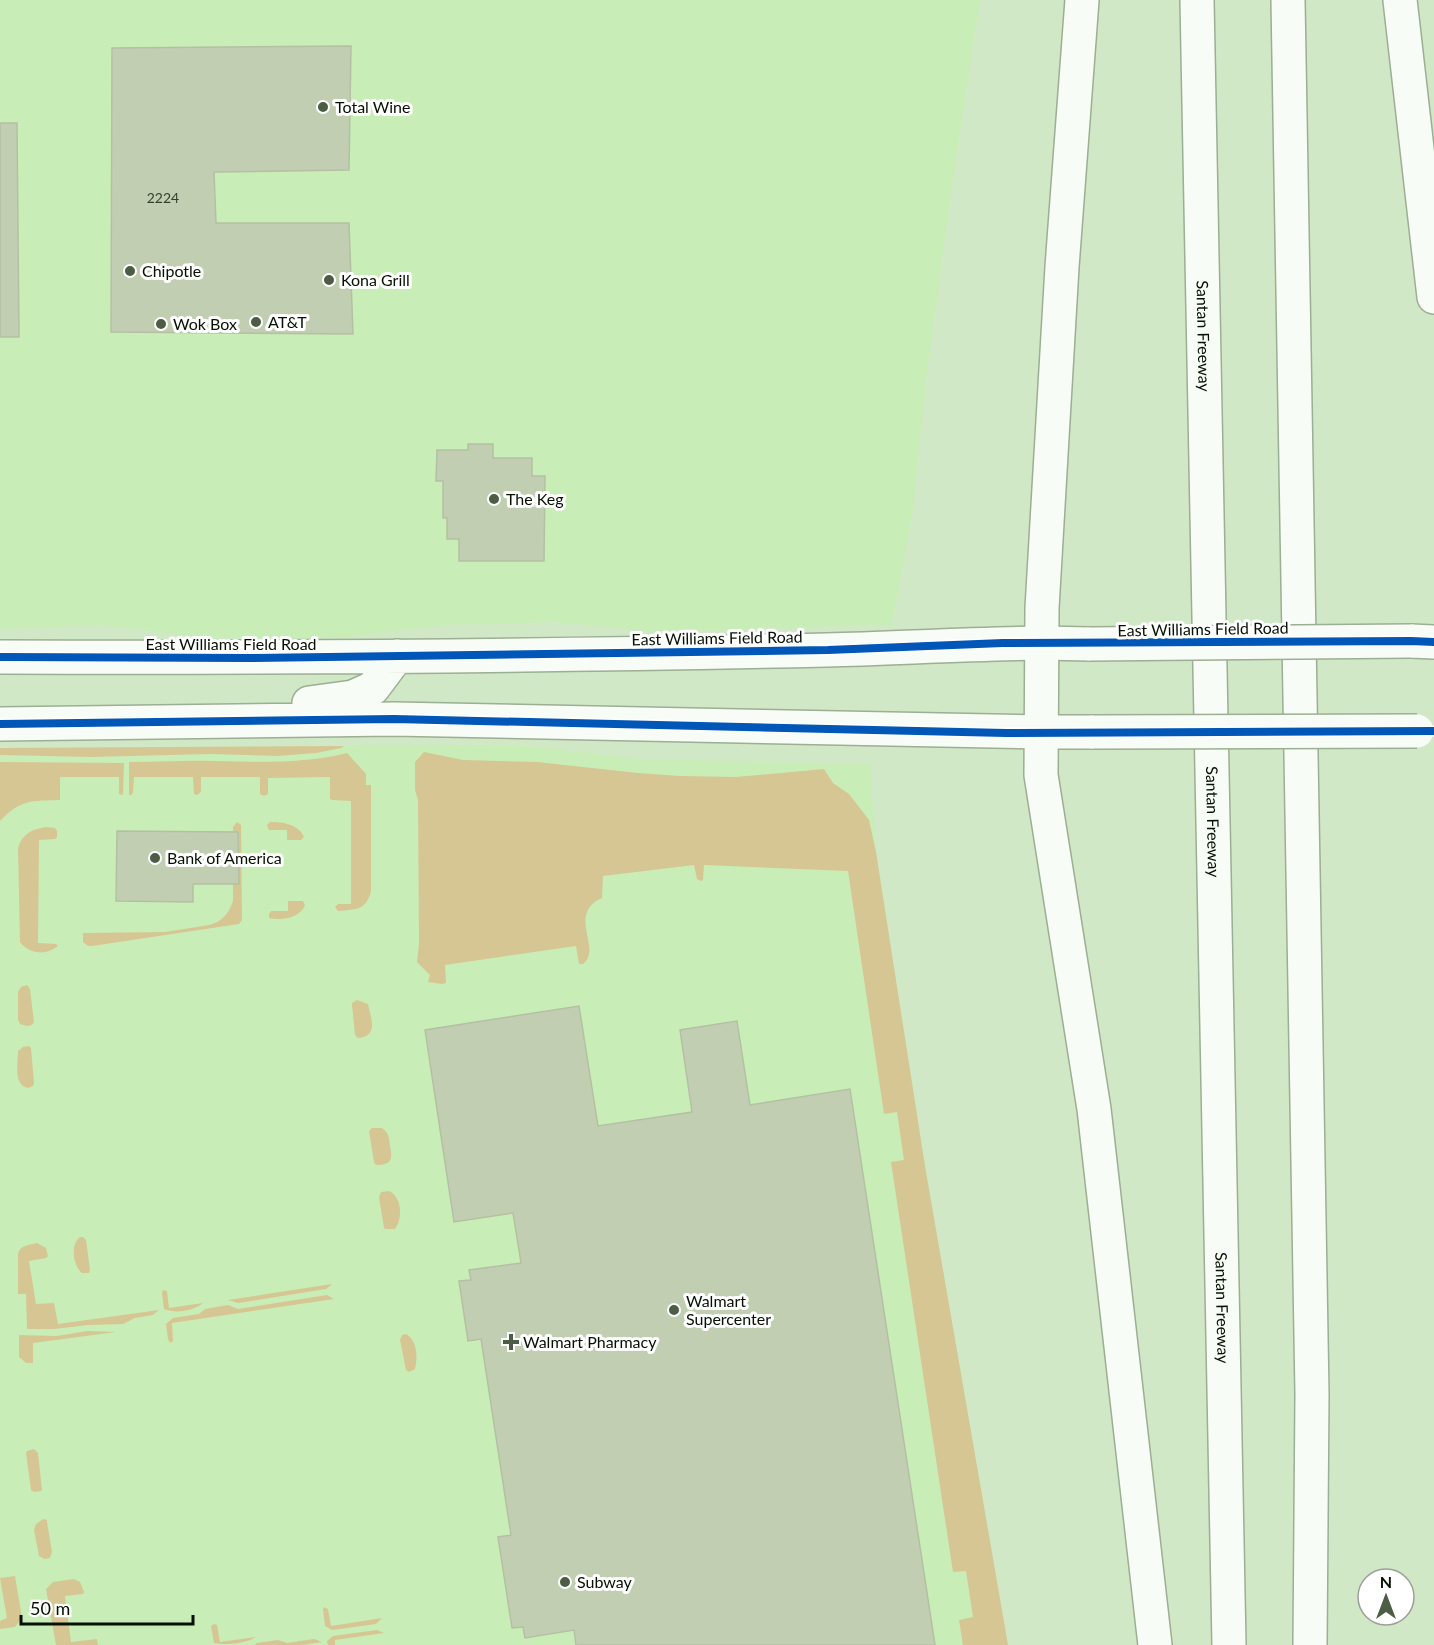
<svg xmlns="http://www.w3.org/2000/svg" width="1434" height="1645" font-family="Lato,sans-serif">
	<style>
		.built { fill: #c9edb7 }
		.green { fill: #d6c693 }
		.building { fill: #c2ceb1; stroke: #b4c0a3; stroke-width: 1.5 }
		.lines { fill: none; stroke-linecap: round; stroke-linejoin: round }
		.secondary-casing { stroke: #9cae93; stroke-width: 36 }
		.primary-casing { stroke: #9cae93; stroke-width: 36 }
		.highway-casing { stroke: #9cae93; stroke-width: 36 }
		.secondary { stroke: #f8fcf6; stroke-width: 33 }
		.primary { stroke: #f8fcf6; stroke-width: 33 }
		.highway { stroke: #f8fcf6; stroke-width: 33 }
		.primary-bridge-casing { stroke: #9cae93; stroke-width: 36; stroke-linecap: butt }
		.primary-bridge { stroke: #f8fcf6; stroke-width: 33 }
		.cycleway-casing { stroke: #fff; stroke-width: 11 }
		.cycleway { stroke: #0057b8; stroke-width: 8 }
		.poi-dot { fill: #4c5c45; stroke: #fff; stroke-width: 2 }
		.labels { text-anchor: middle; stroke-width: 6; stroke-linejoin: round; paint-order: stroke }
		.number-label { font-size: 14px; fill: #34402c }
		.poi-label { font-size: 16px; fill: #041100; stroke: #fff; text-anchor: start }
		.street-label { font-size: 16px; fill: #041100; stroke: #fff }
	</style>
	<rect width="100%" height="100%" fill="#d1e8c6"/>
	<path class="built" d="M0,0h980l-26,170 -27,202 -15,142 -20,111 -242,6 -93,-9 -113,3 -98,12h-147l-97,-12 -102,4z
		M424,745l103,1 112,13 231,5 6,86 49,316 83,479h-1008v-897z"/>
	<path class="green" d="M344,746l-3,2 -25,5 -38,3 -68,-2 -119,3 -91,-2v-7z
		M424,752l39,8 74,2 101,11 42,3 56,1 88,-8 9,14 16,11 20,26 7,32 49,314 83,479h-45l-4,-25 14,-3 -7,-46 -13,1 -62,-410 13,-2 -7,-48 -13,2 -36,-243 -144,-6 -1,15 -2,1 -4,-2 -3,-14 -91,11 -1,22c-36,16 1,51 -19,66h-4l-3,-18 -131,19 1,18 -4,1 -14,-2 2,-7 -13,-13 2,-18 -1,-144 -3,-10v-28z
		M347,753l19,21v11h5v106c-5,20 -15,18 -33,20l-3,-4 3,-3h13v-103l-18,-1 -3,-1v-22l-62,1v16l-4,2 -4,-2v-17h-59v15l-4,3 -3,-1 -1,-17h-59l-1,16 -2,2h-2v-33c28,0 56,-2 84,-1 45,1 90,3 134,-8z
		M0,762l124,1 -1,32 -4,-1v-17h-59v23c-29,1 -39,-1 -60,21z
		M237,822l4,3 1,95 -3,4 -147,22h-4l-5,-4v-9l82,-1 44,-7c13,-3 20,-12 24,-24v-74z
		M270,822c13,0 28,2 34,15l-3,3h-14v-10h-18l-2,-5z
		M46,827l9,1 2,3v6l-2,2 -16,1 -1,103 18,1 2,2c-12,10 -29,8 -38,-4l-2,-94c4,-14 14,-19 28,-21z
		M288,901h15l2,4c-5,13 -23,16 -36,13v-4l2,-3h17z
		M27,985l3,4 4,33 -2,3 -5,1 -7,-2 -2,-4v-28l3,-5z
		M357,1000l11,4c3,15 11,32 -10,34l-3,-3 -3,-30v-2z
		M29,1046l2,2 3,35 -1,3 -5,2c-15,-3 -10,-24 -10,-37l5,-4z
		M372,1128h10c7,5 7,10 8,18 3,14 1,19 -14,19l-2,-3 -5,-31z
		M389,1191c13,6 14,27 6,38h-9l-2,-1 -5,-31 2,-5z
		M80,1237h3l3,3 4,30 -1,3h-7c-9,-7 -12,-29 -2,-36z
		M37,1243l9,5 2,8 -2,2 -17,3 7,43 18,-1 4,21 101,-14 -6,5 -18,3 -12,6 -35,1 -34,4h-27l-1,-35h-8v-40c2,-9 11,-9 19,-11z
		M332,1284l-6,5 -88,14 -10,-3z
		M163,1290l4,1 2,17 34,-5c-10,8 -27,11 -39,6l-2,-16z
		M327,1295l7,4 -162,24 1,18 -3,2 -2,-4 -2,-15 7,-6 26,-4 6,-5 23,-4 10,4z
		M87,1331l29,1 -83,11v20h-7l-7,-6v-22l38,1z
		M406,1334c11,6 12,23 9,35l-6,3 -3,-2 -6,-30 2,-5z
		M34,1449l4,4 4,37 -1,1 -7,1 -3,-2 -5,-37 1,-2z
		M43,1519l4,1v2l5,30 -2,6 -5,1 -6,-3 -5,-26 2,-6z
		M15,1576l7,42 -7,9 -15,2v-8l7,-3 -7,-40z
		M74,1579l6,3 4,10 -1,2 -18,2 6,46 26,-3 1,6h-42l-10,-56 7,-7z
		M324,1607l4,2 3,17 51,-8 -6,6 -44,6 -7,-4 -2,-17z
		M214,1624l3,1 3,17 36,-5c-11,7 -29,8 -42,6l-3,-17z
		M377,1630l7,3 -49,7v5h-7l-1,-4 6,-5z
		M314,1639l8,3 -20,3h-48l3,-2 21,-3 9,3z"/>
	<path class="building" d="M351,46l-2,124 -135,2 2,51h133l4,111 -242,-2 1,-284z
		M0,123h17l2,214h-19z
		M468,444h25v14h39v18h13l-1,85h-85v-22h-12v-21h-4v-37h-7l1,-31h31z
		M117,831l121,1 1,52h-46v18l-77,-1z
		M579,1006l19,120 94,-14 -12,-82 57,-9 13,84 100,-16 85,556h-359l-2,-15 -49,8 -2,-11 -11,1 -14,-91 13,-2 -30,-196 -13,2 -9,-60 12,-1 -2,-10 52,-7 -8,-50 -59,9 -29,-192z"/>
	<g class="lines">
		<g class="secondary-casing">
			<path id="secondary" d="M0,657c276,1 552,-1 827,-7 72,-2 143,-6 215,-7
				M309,703l44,-6 20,-9 24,-32
				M0,724l394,-5 647,13"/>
		</g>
		<g class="primary-casing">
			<path id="primary" d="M1411,641l23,1
				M1042,643l48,1
				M1041,732h52"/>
		</g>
		<g class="highway-casing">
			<g id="highway">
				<path d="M1082,0l-20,267 -20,341 -1,167 53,334 61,536"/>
				<path id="s1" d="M1197,0l32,1645"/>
				<path d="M1288,0l24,1394 -2,251"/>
				<path d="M1400,0l34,297"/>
			</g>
		</g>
		<use href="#secondary" class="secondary"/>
		<use href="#primary" class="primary"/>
		<use href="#highway" class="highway"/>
		<g class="primary-bridge-casing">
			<path id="primary-bridge" d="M1090,644l321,-3
				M1093,732l324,-1"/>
		</g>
		<use href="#primary-bridge" class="primary-bridge"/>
		<g class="cycleway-casing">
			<path id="cycleway" d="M0,657l250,1 578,-8 175,-7 408,-2 23,1
				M0,724l394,-5 612,14 428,-2"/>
		</g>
		<use href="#cycleway" class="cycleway"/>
	</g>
	<g class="poi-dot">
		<circle cx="323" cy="107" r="6"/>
		<circle cx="130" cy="271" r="6"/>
		<circle cx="329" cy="280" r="6"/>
		<circle cx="256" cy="322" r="6"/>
		<circle cx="161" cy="324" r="6"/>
		<circle cx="494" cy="499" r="6"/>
		<circle cx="155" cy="858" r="6"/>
		<circle cx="674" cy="1310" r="6"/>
		<path d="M508 1333h6v6h6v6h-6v6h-6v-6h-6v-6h6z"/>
		<circle cx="565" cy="1582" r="6"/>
	</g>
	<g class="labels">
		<g class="number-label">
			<text x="163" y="203">2224</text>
		</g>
		<g class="poi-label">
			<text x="335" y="113">Total Wine</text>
			<text x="142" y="277">Chipotle</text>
			<text x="341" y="286">Kona Grill</text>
			<text x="268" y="328">AT&amp;T</text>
			<text x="173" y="330">Wok Box</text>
			<text x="506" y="505">The Keg</text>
			<text x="167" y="864">Bank of America</text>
			<text x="686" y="1307">Walmart<tspan x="686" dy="18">Supercenter</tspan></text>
			<text x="523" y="1348">Walmart Pharmacy</text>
			<text x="577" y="1588">Subway</text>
		</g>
		<g class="street-label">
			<text dy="6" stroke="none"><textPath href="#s1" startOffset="336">Santan Freeway</textPath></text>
			<text transform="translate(1203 629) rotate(-1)" y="6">East Williams Field Road</text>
			<text transform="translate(717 638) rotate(-1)" y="6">East Williams Field Road</text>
			<text x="231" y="650">East Williams Field Road</text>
			<text dy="6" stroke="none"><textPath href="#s1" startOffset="822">Santan Freeway</textPath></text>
			<text dy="6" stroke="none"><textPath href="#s1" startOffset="1308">Santan Freeway</textPath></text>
		</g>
	</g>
	<g transform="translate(1386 1597)"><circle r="28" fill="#ffffff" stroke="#9ba099" stroke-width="1.5"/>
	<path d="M0-4.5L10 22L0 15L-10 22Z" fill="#4c5c45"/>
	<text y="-9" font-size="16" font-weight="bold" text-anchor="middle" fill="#041100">N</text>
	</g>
	<path d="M21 1615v9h172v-9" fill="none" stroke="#041100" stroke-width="3"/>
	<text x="30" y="1615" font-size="18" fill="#041100" stroke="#ffffff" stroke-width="4.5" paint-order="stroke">50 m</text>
</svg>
